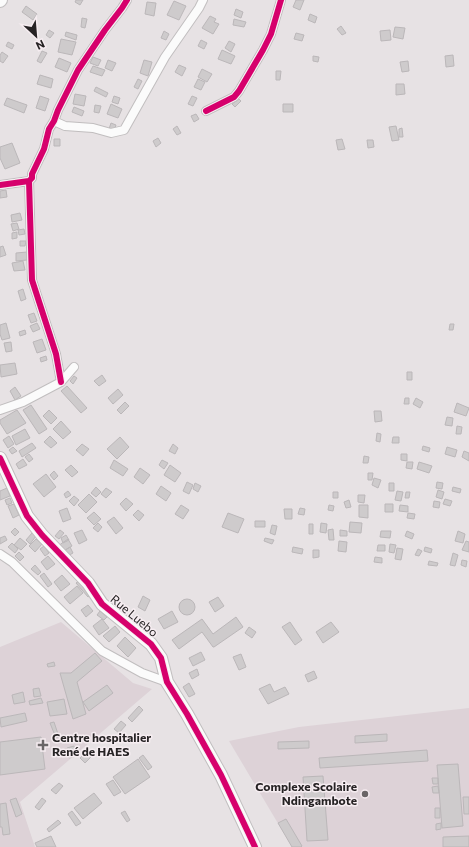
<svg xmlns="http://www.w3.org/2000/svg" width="469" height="847" font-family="Commissioner,sans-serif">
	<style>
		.built { fill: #ddd2d7 }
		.building { fill: #cecbcc; stroke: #bbb7b9 }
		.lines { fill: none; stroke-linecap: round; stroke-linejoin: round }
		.street-casing { stroke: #c1bebf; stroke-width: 10 }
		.secondary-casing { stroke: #c1bebf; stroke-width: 14 }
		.street { stroke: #fbfbfb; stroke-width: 8 }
		.secondary { stroke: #fbfbfb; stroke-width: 12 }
		.cycleway-casing { stroke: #f6edf1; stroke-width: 8 }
		.cycleway { stroke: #d6006c; stroke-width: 6 }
		.poi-dot { fill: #6a6667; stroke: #f6edf1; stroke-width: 1.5 }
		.labels { text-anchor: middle; stroke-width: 3; stroke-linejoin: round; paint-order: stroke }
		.street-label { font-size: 12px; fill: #262324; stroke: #f6edf1 }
		.poi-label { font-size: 12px; font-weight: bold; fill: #262324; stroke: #f6edf1; text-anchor: start }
	</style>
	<rect width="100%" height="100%" fill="#e7e2e4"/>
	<path class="built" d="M61,622l72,61 19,6 -132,113 15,45h-35v-200z
		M469,708v139h-177l-63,-106 70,-14z"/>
	<path class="building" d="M76,0h7l-3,5 -5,-3z
		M296,0h8l-4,10 -7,-3z
		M174,1l12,5 -7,14 -12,-5z
		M147,2l9,1 -2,13 -9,-2z
		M26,6l11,8 -4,6 -11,-8z
		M236,9l7,3 -2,6 -7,-3z
		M310,14l7,3 -2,6 -7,-3z
		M210,16l6,3 -2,3 5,2 -6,10 -11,-6z
		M82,18l5,1 -2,9 -4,-1z
		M234,19l12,3 -2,5 -11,-2z
		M341,26l5,7 -4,2 -5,-6z
		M395,27l10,1 -2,11 -10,-2z
		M49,30l5,3 -4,5 -4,-3z
		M390,30l1,10 -10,1 -1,-10z
		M164,31l5,3 -3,6 -5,-2z
		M66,32l11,3 -1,5 -11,-4z
		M296,33l8,2 -2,6 -8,-2z
		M61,39l15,3 -4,13 -14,-3z
		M201,40l6,3 -3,6 -6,-3z
		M229,41l6,3 -4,8 -6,-4z
		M8,42l6,3 -2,4 -6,-3z
		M222,50l13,6 -4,8 -13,-5z
		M42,51l5,2 -6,10 -4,-2z
		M2,52l6,4 -5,7 -3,-2v-6z
		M453,55l1,11 -8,1 -1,-11z
		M313,56l6,1 -1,5 -5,-1z
		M93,57l8,3 -3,6 -8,-3z
		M59,58l12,5 -4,9 -12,-5z
		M108,60l8,3 -4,8 -7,-3z
		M144,60l8,2 -4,14 -8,-3z
		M408,61l1,10 -7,1 -2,-10z
		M179,65l7,3 -4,8 -7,-4z
		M93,66l12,4 -3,6 -12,-4z
		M202,69l10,5 -5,8 -9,-5z
		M276,71h5l-1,9h-4z
		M40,75l13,4 -2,9 -14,-4z
		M138,79l4,2 -4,8 -4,-2z
		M198,79l7,3 -4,8 -7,-3z
		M396,84h8l1,10 -9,1z
		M96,87l12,6 -2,4 -12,-6z
		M75,94l11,2 -2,10 -11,-2z
		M40,96l9,3 -4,12 -9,-3z
		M114,96l6,2 -2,6 -6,-2z
		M192,96l5,2 -4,8 -5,-2z
		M7,98l20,7 -3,8 -20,-8z
		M239,99l2,2 -6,6 -3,-3z
		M111,104l11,5 -4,9 -11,-4z
		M283,104h10v8h-10z
		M95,105l6,1 -2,7 -5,-1z
		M74,107l10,4 -2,5 -10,-4z
		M196,114l3,5 -5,3 -3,-6z
		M111,123l5,2 -2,6 -5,-2z
		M177,126l4,7 -4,2 -4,-6z
		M396,126l3,14 -7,1 -3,-14z
		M402,128l1,9h-4v-8z
		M158,138l3,5 -5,4 -3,-6z
		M54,139h6v7h-6z
		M342,139l3,10 -7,1 -2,-10z
		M367,140h6l1,7 -6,1z
		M12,143l8,20 -15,6 -5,-11v-11z
		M6,190l1,7 -7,1v-7z
		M20,213l2,7 -10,2 -1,-7z
		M17,223l2,6 -6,2 -2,-7z
		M24,229l1,5 -6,1 -1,-5z
		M17,232v6l-5,1v-6z
		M20,241h6l-1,5h-5z
		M3,246l3,9 -6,2v-10z
		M27,252v8l-11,1v-8z
		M23,261l2,9 -11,1 -2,-8z
		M23,289l3,10 -5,2 -3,-10z
		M34,313l3,8 -6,2 -3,-8z
		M6,323l4,15 -8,2 -2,-6v-9z
		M37,323l3,6 -7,3 -3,-6z
		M450,324h4l-1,6h-4z
		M25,330l1,4 -6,2 -1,-4z
		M42,339l4,11 -9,3 -4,-11z
		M11,342l1,9 -6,1 -2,-9z
		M46,356l1,4 -6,2 -1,-4z
		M15,363l2,11 -16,3 -1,-12z
		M407,372h5v8h-5z
		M102,375l4,6 -7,5 -5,-5z
		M74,376l3,2 -4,6 -3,-3z
		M67,386l20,22 -6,5 -20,-22z
		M15,387l6,9 -6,4 -5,-9z
		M118,389l5,6 -10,9 -5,-6z
		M405,398h4v6h-5z
		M416,398l7,4 -3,6 -7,-4z
		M125,402l4,4 -8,8 -4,-4z
		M457,403l12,5 -3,8 -12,-4z
		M31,405l16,24 -8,5 -16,-24z
		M17,410l9,13 -19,11 -7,-11v-3z
		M49,410l8,8 -6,6 -8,-8z
		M374,411h7l1,10 -7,1z
		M447,417l6,1 -1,8 -7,-1z
		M61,421l10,11 -8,7 -10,-10z
		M457,426l5,1 -1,7h-5z
		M25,429l5,9 -14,7 -4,-9z
		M377,433l4,1 -1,8 -4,-1z
		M9,436l5,8 -6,4 -5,-8z
		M50,436l7,7 -6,5 -7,-6z
		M120,437l9,10 -12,12 -10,-10z
		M393,437h6v6h-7z
		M32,443l4,5 -14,9 -3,-6z
		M82,444l7,5 -6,7 -7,-6z
		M173,444l5,4 -3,6 -6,-3z
		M423,446l7,2 -1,4 -7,-2z
		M13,447l4,4 -5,3 -3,-4z
		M447,447l10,3 -2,7 -10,-3z
		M464,451l5,2v8l-7,-4z
		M29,454l4,5 -4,3 -4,-5z
		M401,454h6v7l-6,-1z
		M364,456l5,1 -1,6h-5z
		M23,459l4,6 -8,4 -3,-5z
		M114,460l14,9 -5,7 -13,-8z
		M162,460l6,3 -4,6 -5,-4z
		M407,462h6l-1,7 -6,-1z
		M419,462l13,4 -3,7 -12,-4z
		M71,465l7,7 -6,5 -7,-7z
		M170,465l11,8 -6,9 -11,-7z
		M140,468l10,7 -7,9 -9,-7z
		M54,471l4,5 -4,4 -4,-5z
		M368,473h5l-1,7h-4z
		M46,474l10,13 -12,10 -11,-13z
		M374,478l7,2 -3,8 -6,-3z
		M187,482l6,3 -4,9 -6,-3z
		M437,482l6,1 -1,6 -6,-1z
		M195,483l6,3 -3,6 -5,-3z
		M389,483h5v8h-5z
		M161,486l10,7 -5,8 -10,-7z
		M96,487l5,5 -5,5 -5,-4z
		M453,487l8,2 -1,4 -8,-2z
		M7,488l3,8 -10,4v-9z
		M106,488l6,4 -6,6 -5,-4z
		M438,490l6,2 -2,7 -6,-2z
		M68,491l3,4 -5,3 -2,-4z
		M397,491l6,1 -2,9 -6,-1z
		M333,492h5v6h-5z
		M406,492h4l-1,6h-4z
		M89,494l8,8 -11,11 -8,-8z
		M358,495h7l-1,8 -6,-1z
		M74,496l5,4 -5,6 -5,-5z
		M10,498l2,5 -5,2 -2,-5z
		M126,498l7,6 -7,7 -6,-7z
		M445,499l7,2 -2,5 -7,-2z
		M349,500l2,7 -5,1 -2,-6z
		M434,501l6,1 -1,6 -6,-1z
		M14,504l5,11 -6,3 -5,-12z
		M385,504h8v8h-8z
		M181,505l8,5 -6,9 -8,-5z
		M329,505l5,1 -1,5 -5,-1z
		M359,505h9v13l-9,-1z
		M400,505l8,1v6l-9,-1z
		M67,508l4,11 -8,3 -4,-11z
		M300,508l5,1 -1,6 -6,-1z
		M284,509h8v10h-7z
		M138,510l6,5 -5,6 -6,-6z
		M94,512l7,7 -7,6 -7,-7z
		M228,513l16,6 -6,14 -16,-6z
		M408,513l7,1 -1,5 -7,-1z
		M114,517l9,11 -7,6 -9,-12z
		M255,521h10v6h-10z
		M350,522l12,1 -1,10 -12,-1z
		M98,523l4,4 -4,5 -5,-4z
		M321,523l6,1 -1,9 -6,-1z
		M309,524h4v10h-4z
		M272,525l5,1 -2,9 -5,-2z
		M15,528l4,4 -4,4 -4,-4z
		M333,529l1,11h-5l-1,-10z
		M60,530l4,3 -5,6 -4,-3z
		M82,530l5,10 -8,4 -5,-11z
		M340,530l7,1v5h-7z
		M381,531h10l-1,7 -10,-1z
		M407,531l7,3 -2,5 -7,-3z
		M458,531l7,3 -2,9 -8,-2z
		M32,533l4,3 -6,8 -4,-4z
		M66,535l3,5 -6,3 -2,-5z
		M5,536l2,4 -7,4v-6z
		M20,538l7,6 -6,6 -7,-5z
		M265,538l9,2 -2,4 -8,-3z
		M36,539l6,5 -7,8 -6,-6z
		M68,539l4,7 -10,6 -4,-6z
		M339,541l8,1 -1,10 -8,-1z
		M466,541l3,1v10l-7,-2z
		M12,543l6,6 -3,4 -7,-6z
		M390,544l6,1 -2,8 -5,-1z
		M378,545h7v6h-8z
		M44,546l5,7 -4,3 -5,-7z
		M70,547l3,6 -7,4 -4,-5z
		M293,547l10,2 -1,5 -10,-2z
		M425,547l7,2 -1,4 -7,-2z
		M397,548l6,1 -2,11 -6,-1z
		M418,549l4,2 -3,5 -4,-1z
		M313,550h6v7l-6,1z
		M19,552l5,5 -4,4 -5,-5z
		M453,553l5,2 -3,11 -5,-1z
		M48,556l7,8 -8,6 -6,-8z
		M375,557l7,1v5l-8,-1z
		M462,560l5,1 -1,6 -5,-2z
		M429,561l9,2 -1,3 -9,-1z
		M35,565l6,7 -3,3 -7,-6z
		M44,573l8,11 -4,3 -8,-11z
		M62,575l8,9 -9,7 -7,-9z
		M80,580l12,14 -4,3 -12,-14z
		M77,586l6,7 -13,11 -6,-7z
		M143,596l7,4 -5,11 -7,-4z
		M218,597l6,9 -9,6 -6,-10z
		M179 607a8 8 0 1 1 16 0a8 8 0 1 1-16 0Z
		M88,605l5,6 -7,6 -5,-7z
		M100,611l7,6 -3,3 -7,-5z
		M172,611l6,11 -14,7 -6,-10z
		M236,617l7,10 -29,20h-1l-11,-15 -23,17 -7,-9 30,-21 11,15z
		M102,619l7,9 -10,7 -6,-9z
		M290,622l12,18 -7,5 -13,-18z
		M331,622l8,10 -16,11 -7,-11z
		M115,626l5,6 -11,10 -6,-6z
		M249,627l7,5 -4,6 -7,-5z
		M125,637l11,11 -8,9 -11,-11z
		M201,652l4,8 -12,6 -4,-8z
		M95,653l7,8 -25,21 9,32 -13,5 -13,-46h11z
		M241,654l5,13 -7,3 -6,-13z
		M54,662l1,4 -7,1 -1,-3z
		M197,669l2,6 -7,4 -3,-6z
		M314,671l3,7 -9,4 -3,-7z
		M189,683l6,11 -6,3 -6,-10z
		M270,684l4,8 11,-5 4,7 -21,10 -9,-15z
		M107,685l6,8 -24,18 -6,-9z
		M39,688l2,8 -7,1 -1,-8z
		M23,692l2,10 -11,2 -2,-9z
		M41,698l2,5 -13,2 -1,-4z
		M64,699l3,15 -17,2 -3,-14z
		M139,706l4,4 -11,12 -4,-4z
		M25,713l2,8 -26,6 -1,-9z
		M121,721l5,4 -7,8 -5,-4z
		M54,722l5,15 -3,1 -6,-15z
		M387,734v7l-32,2v-7z
		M41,737l4,32 -45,6v-33z
		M309,741v7l-31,1v-7z
		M74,746l2,10 -7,2 -2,-10z
		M427,750l1,11 -108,7 -1,-10z
		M87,751l4,6 -6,6 -5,-5z
		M143,755l9,12 -4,3 -9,-12z
		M138,759l12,18 -25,17 -12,-17z
		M458,764l5,62 -21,2 -5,-63z
		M323,776l5,64 -21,1 -4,-64z
		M432,778h6v6h-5z
		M113,780l8,12 -7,4 -8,-12z
		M59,783l4,3 -7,8 -5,-4z
		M438,786l1,7h-6l-1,-6z
		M94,793l8,10 -19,16 -9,-11z
		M463,797h6v17h-5z
		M16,798l6,16 -6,3 -6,-17z
		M42,798l4,3 -7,9 -4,-3z
		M6,803l4,31 -7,1 -1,-8h-2v-23z
		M435,808h5v10h-5z
		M72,811l9,12 -5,3 -8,-12z
		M125,811l5,9 -3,2 -6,-9z
		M286,819l16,27 -1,1h-9l-14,-24z
		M58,820l3,3 -12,9 -2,-3z
		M441,823v6l-5,1v-6z
		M51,836l5,11h-19l-2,-4z
		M469,836v11h-26v-10z"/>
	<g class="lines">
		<g class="street-casing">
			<path id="street" d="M206,111l28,-14 5,-6 24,-41 8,-16 10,-34
				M54,121l11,5 28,2 18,5 13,-3 41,-73 34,-49 4,-8
				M29,181l3,99 24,74 5,28
				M0,185l29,-4 3,-3v-4l12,-25 5,-20 5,-8 4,-11 20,-40 27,-40 17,-22 5,-8
				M0,410l23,-8 38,-20 13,-15
				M0,554l12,8 90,89 40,22 25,9"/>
		</g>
		<g class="secondary-casing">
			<path id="secondary" d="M0,1l1,-1
				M0,458l27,58 15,19 46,48 14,21 49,40 10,14 6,24 20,32 34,61 34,72"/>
		</g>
		<use href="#street" class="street"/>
		<use href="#secondary" class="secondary"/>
		<g class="cycleway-casing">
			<path id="cycleway" d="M206,111l28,-14 5,-6 24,-41 8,-16 10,-34
				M29,181l3,99 24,74 5,28
				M0,185l29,-4 3,-3v-4l12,-25 5,-20 5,-8 4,-11 20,-40 27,-40 17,-22 5,-8
				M0,458l27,58 15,19 46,48 14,21 49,40 10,14 6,24 20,32 34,61 34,72"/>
		</g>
		<use href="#cycleway" class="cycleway"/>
	</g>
	<g class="poi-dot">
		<path d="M41 739h4v4h4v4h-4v4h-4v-4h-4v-4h4z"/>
		<circle cx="365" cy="794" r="4"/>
	</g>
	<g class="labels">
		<g class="street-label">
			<text transform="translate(134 616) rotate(40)" y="4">Rue Luebo</text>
		</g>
		<g class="poi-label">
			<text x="52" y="742">Centre hospitalier<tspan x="52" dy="14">René de HAES</tspan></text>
			<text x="357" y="791" text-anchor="end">Complexe Scolaire<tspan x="357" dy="14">Ndingambote</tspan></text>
		</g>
	</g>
	<g transform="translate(36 36) rotate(154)" stroke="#f6edf1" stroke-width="3" paint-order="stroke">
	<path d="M0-3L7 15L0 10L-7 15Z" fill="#262324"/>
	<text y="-6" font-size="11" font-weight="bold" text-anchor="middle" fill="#262324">N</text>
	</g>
</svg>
